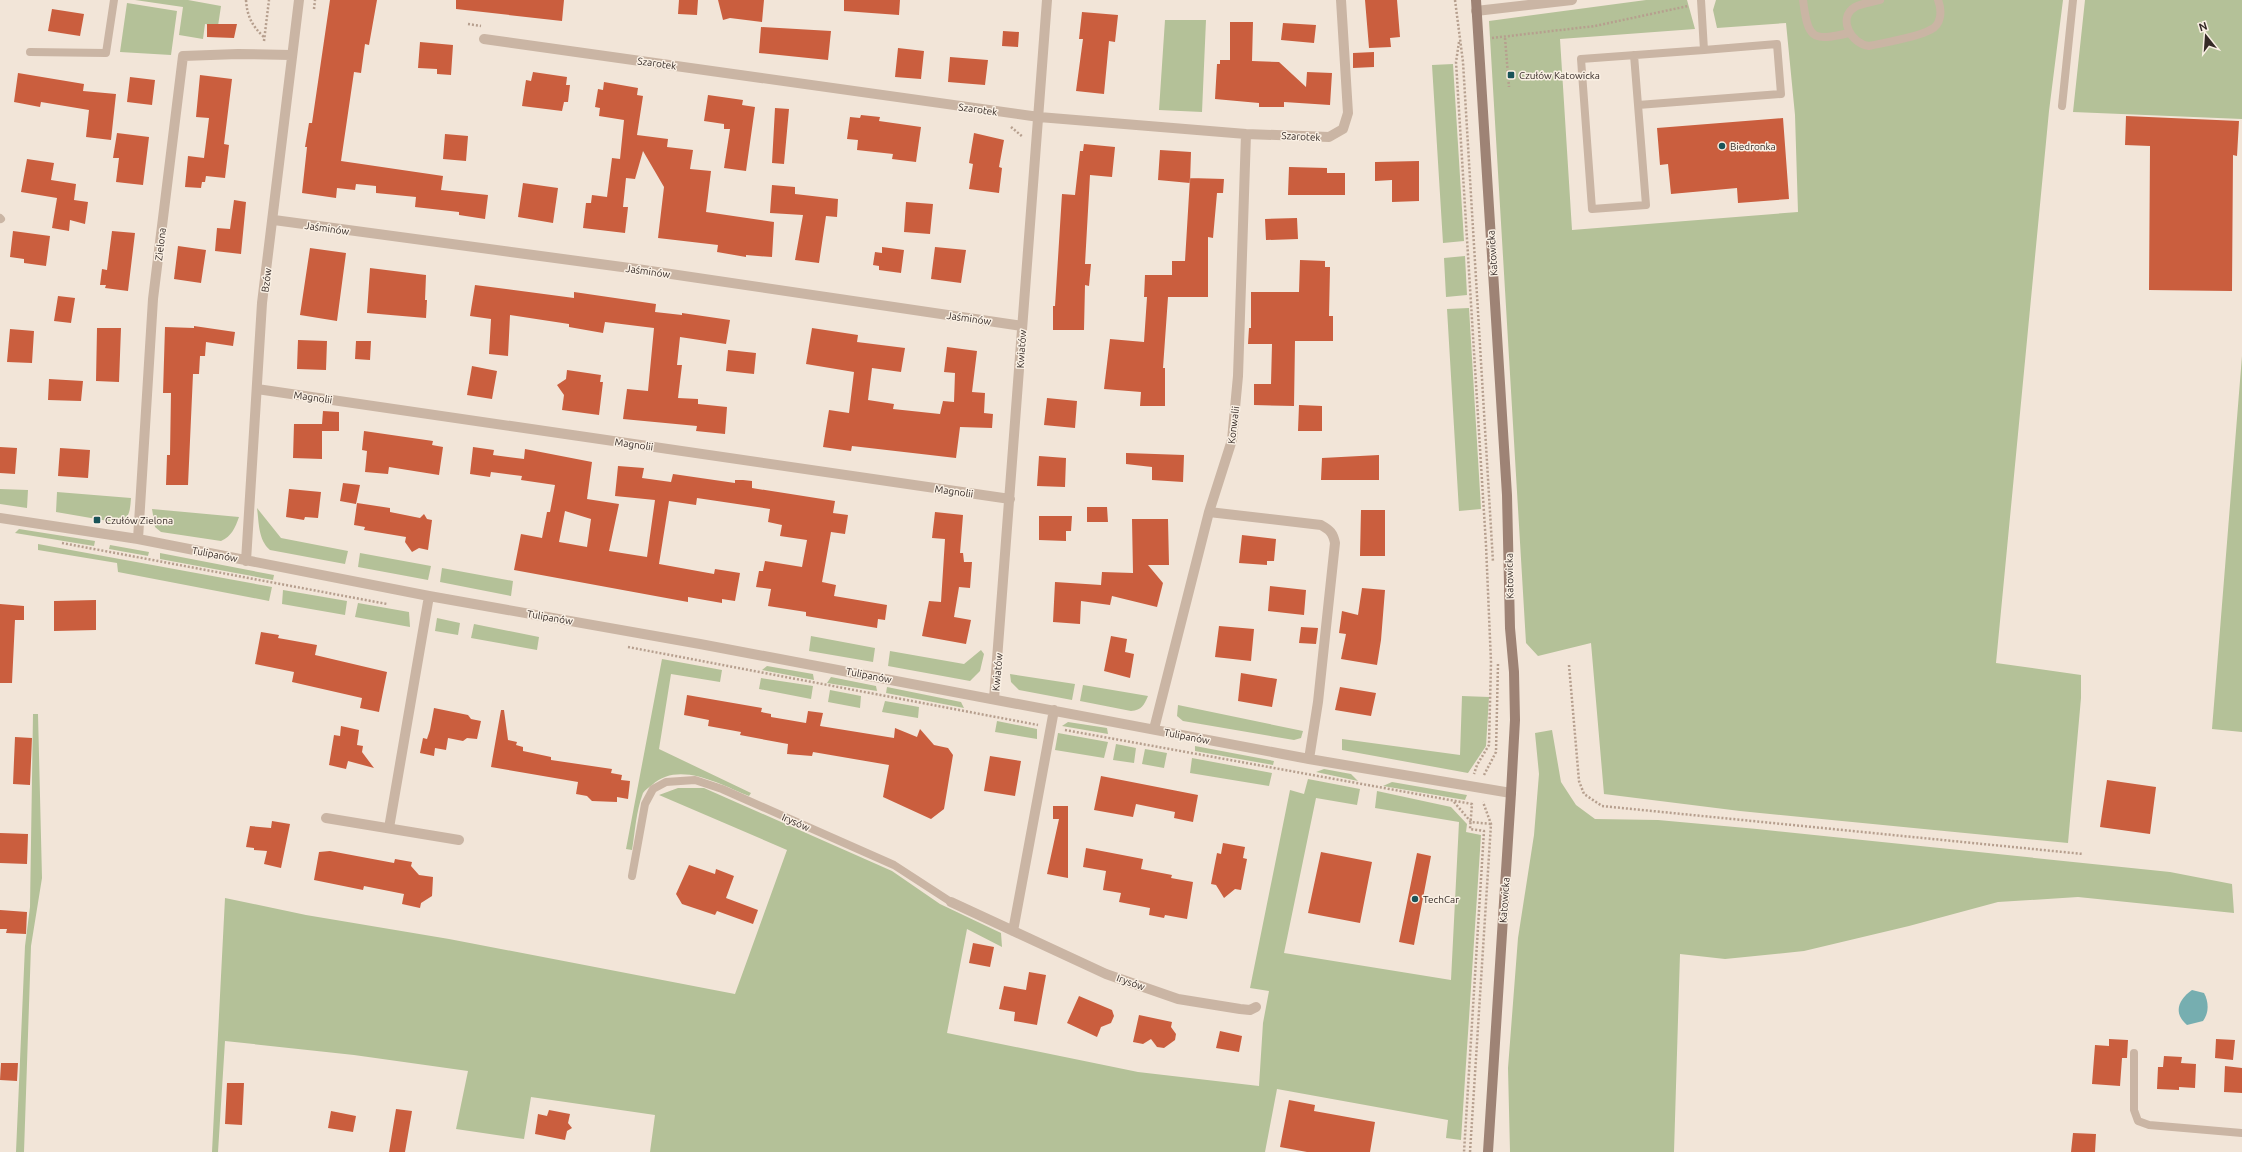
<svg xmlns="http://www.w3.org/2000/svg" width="2242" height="1152" font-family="Ubuntu,sans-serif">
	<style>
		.green { fill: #b4c198 }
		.water { fill: #76aeb0 }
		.building { fill: #ca5e3e; fill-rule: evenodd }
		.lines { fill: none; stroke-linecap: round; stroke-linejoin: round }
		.path { stroke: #b69f8e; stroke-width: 2.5; stroke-dasharray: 2 2; stroke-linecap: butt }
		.service { stroke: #cab5a4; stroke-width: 8 }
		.minor { stroke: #cab5a4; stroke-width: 10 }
		.secondary { stroke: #9e8375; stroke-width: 10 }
		.poi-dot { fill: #1a5458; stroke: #faf0e4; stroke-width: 1.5 }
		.labels { text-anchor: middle; stroke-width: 3; stroke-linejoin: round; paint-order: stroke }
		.street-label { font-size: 10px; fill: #352a26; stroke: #faf0e4 }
		.poi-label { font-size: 10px; fill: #352a26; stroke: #faf0e4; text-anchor: start }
	</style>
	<rect width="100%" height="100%" fill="#f2e5d8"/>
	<path class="green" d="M135,0h53l33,6 -3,20 -13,-2 -2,15 -24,-4 4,-28z
		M1646,0h41l8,29 -135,10 12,191 226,-18 -3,-97 -9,-92 -69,5 -4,-18 3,-10h347l-14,111 -53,552 85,12v23l-13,145 -328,-32 -136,-17 -13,-151 -53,13 -12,-13 -37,-622z
		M2085,0h157v119l-169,-7z
		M127,3l50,8 -6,44 -51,-3z
		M1165,20h41l-4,92 -43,-2z
		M1453,64l11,177 -21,2 -11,-178z
		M1465,256l2,39 -21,2 -2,-39z
		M1469,308l12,201 -22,2 -12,-202z
		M2242,356v376l-30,-3z
		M0,489l28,1 -1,18 -27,-4z
		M57,492l74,6c-1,12 -1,19 -11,25l-64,-11z
		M257,508l24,30 67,13 -3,13 -75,-14c-12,-10 -11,-28 -13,-42z
		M152,509l87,8c-4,11 -7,19 -18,24l-60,-9 -6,-5z
		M19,529l76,12 -1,5 -79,-13z
		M38,544l234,43 -3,14 -151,-29 -1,-9 -79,-13z
		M110,545l39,7 -1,4 -39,-7z
		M160,553l114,22 -1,5 -113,-21z
		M360,553l71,13 -3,14 -70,-13z
		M442,568l71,13 -2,15 -71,-14z
		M283,590l64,11 -2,14 -63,-11z
		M358,603l51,9 1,15 -55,-10z
		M437,618l23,5 -2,12 -23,-4z
		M474,624l65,13 -2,13 -66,-12z
		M811,636l64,12 -2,14 -64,-11z
		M981,650l3,4 -4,17 -10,10 -82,-15 2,-15 74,13z
		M662,659l60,11 -2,12 -49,-8 -12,75 92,44 -2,3c-28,-11 -70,-36 -97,-11 -3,2 -7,5 -9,8 -7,18 -8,39 -11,57l-6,-1z
		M767,666l46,8 1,6 -52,-10z
		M1010,674l65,10 -3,16 -53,-10 -8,-8z
		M831,677l45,9 1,5 -50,-8z
		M761,678l52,8 -2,13 -52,-10z
		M1083,685l65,11c-4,9 -6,14 -17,15l-51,-10z
		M887,687l74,15 3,6 -78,-15z
		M830,690l31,6 -1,12 -32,-6z
		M1462,696l27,1 -3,49 -18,27 -126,-23v-11l118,16z
		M885,701l34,6 -1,11 -36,-6z
		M1178,705l125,26 -2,7 -7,2 -111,-19 -6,-5z
		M33,714h5l4,164 -11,68 -7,206h-8l9,-206 5,-39z
		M997,721l40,8v10l-42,-7z
		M1068,722l39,6 1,6 -46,-8z
		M1552,730l9,52 15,23 19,14 63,1 99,9 413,43 62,12 2,29 -156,-16 -80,5 -89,24 -105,25 -79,8 -45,-5 -6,198h-164l-2,-84 10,-130 16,-103 5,-61 -4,-41z
		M1058,733l50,9 -4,16 -49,-8z
		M1116,744l20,4 -2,15 -21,-3z
		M1195,746l79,15 -1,4 -78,-14z
		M1145,749l22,4 -3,15 -22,-4z
		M1192,758l80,15 -3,13 -79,-13z
		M1324,769l27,5 7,7 -42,-9z
		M1308,779l52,10 -3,16 -41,-7 -32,155 167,27 8,-158 -84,-14 2,-17 74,16 16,17 -1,8 15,3 -20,305 -15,-2 2,-18 -171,-31 -12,63h-615l5,-37 -124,-18 -7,42 -68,-10 12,-58 -114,-16 -129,-14 -7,111h-6l13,-254 81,17 143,24 286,55 52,-144 -128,-55 19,-7h26l188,83 48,33 61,29 1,14 -35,-18 -20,104 191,39 121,14 4,-63 6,-32 -19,-3 40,-198 14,4z
		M1392,782l75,13 -2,5 -82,-14z"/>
	<path class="water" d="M2192,990l12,3c5,9 5,20 -1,28l-16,4c-14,-12 -9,-25 5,-35z"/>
	<path class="building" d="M330,0h47l-8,45 -4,-1 -4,29 -7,-1 -13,89 102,15 -2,14 47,5 -3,24 -26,-4v-3l-44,-5 1,-10 -40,-4v-7l-20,-2 -1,6 -18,-2 -1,10 -34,-5 5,-46h-2l4,-24h3z
		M456,0h108l-2,21 -106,-12z
		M679,0h19l-1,15 -19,-1z
		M718,0h46l-2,22 -32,-4 -7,2z
		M844,0h56l-1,15 -55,-4z
		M1365,0h32l3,37 -10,1 1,9 -22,1z
		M52,9l32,5 -4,22 -32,-5z
		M1082,12l36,3 -3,27 -6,-1 -5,53 -28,-3 7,-52h-4z
		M1230,22h23l-1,39 27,1 27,25 1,-15 25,1 -2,32 -46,-3v5h-25v-4l-44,-4 2,-35h3v-4h10z
		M1283,23l33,2 -2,18 -33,-3z
		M207,24h30l-3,14 -27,-1z
		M761,27l70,4 -3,29 -69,-7z
		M1003,31l16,1 -1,15 -16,-1z
		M420,42l33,3 -2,30 -14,-1v-5l-19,-1z
		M898,48l26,3 -3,28 -26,-2z
		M1374,52v15l-21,1v-15z
		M950,57l38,3 -3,25 -37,-3z
		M533,72l34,5 -1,8h4l-2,17h-4l-2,9 -40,-5 4,-26 5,1z
		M18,73l66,11 -1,7 33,3 -5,46 -25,-3 3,-27 -48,-8 -1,5 -26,-5z
		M200,75l32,4 -8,65 5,1 -4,33 -19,-2 -1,6h-3l-1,6 -16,-1 3,-31 16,2 5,-40 -13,-1z
		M130,77l25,3 -3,25 -25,-3z
		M604,82l34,6 -1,7 6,1 -6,39 31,4 -1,8 26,3 -3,19 21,2 -5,41 68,10 -2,35 -26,-2v2l-29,-5 1,-7 -60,-7 6,-51 -21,-36 -8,28 -9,-1 -3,29h5l-3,26 -42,-5 3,-25h5l1,-8 15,2 5,-39 8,1 4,-39 -25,-4 1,-8 -5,-1 3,-18 5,1z
		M708,95l35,5 -1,5 13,2 -9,64 -22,-3 6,-39h-6v-5l-20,-3z
		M775,108l14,1 -5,55 -12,-1z
		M861,115l19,2 -1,4 42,6 -5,35 -24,-3 1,-5 -36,-4 1,-10 -11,-1 3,-22 10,1z
		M2126,116l113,5 -2,35 -4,-1 -1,136 -83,-1 1,-144 -25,-1z
		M1783,118l6,81 -51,4 -1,-15 -66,6 -3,-30 -8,1 -3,-37z
		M117,133l32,4 -6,48 -27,-3 3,-24h-6z
		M974,133l30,7 -5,27 3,1 -3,25 -30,-4 4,-25 -4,-1z
		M445,134l23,2 -2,25 -23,-2z
		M1084,144l31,3 -3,30 -22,-2 -5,89h6l-2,22 -4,-1 -1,45h-31v-24h2l7,-112 13,1 5,-44h3z
		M1160,150l31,2 -1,31 -32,-3z
		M27,159l27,4 -3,17 25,4 -2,16 14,2 -3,22 -15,-4 -1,11 -17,-3 5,-30 -36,-6z
		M1419,161v40l-27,1v-22l-17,1v-19z
		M1289,167l38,1v5h18v22h-57z
		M1190,178l34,1 -1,14h-6l-4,45 -5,-1v60h-40l-5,71h2v38h-25l1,-14 -37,-3 6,-50 34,3 3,-45h-3l1,-22h27v-14h13z
		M523,183l35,5 -5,35 -35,-6z
		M772,185l23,2v7l43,5 -1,18 -11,-1 -7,47 -24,-3 8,-45 -33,-2z
		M234,200l12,2 -5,52 -26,-3 2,-23 13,1z
		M906,202l27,2 -3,30 -26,-2z
		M1297,218l1,21 -32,1 -1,-21z
		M13,231l37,5 -4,30 -22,-3v-4l-14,-2z
		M112,231l23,2 -7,58 -23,-3 1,-3h-6l2,-16 5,1z
		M178,246l28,4 -5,33 -27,-4z
		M882,247l22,3 -3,23 -22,-3v-4l-6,-1 2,-13 7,1z
		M935,247l31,3 -5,33 -30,-4z
		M310,248l36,5 -9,68 -37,-6z
		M1300,260l25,1v6h5l-1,49h4v25h-38l-1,65 -40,-1v-21h17l1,-40h-24l1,-16h2v-36h48z
		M370,268l56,7 -1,25h2l-1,18 -59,-5z
		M475,285l99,13v-6l82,12 -1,8 27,3v-2l48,7 -4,24 -46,-7 -3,28h5l-4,33 20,1v5l29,3 -2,27 -29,-3 1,-5 -74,-7 4,-30 21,2 6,-63 -49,-6 -2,11 -34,-6v-3l-59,-9 -2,41 -19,-2 2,-35 -21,-3z
		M58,296l17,2 -4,25 -17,-2z
		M194,326l41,6 -2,14 -27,-4 -1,14h-5l-1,18h-6l-5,111h-22l1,-30h3l1,-62h-8l2,-66 29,1z
		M97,328h24l-2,54 -23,-1z
		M812,328l46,7 -1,7 48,6 -4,24 -29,-4 -4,32 26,4 -1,5 47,5 3,-13 11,1 1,-29 -11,-1 3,-25 30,4 -5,41 13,1 -1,20 9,1 -1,14 -32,-1 -4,31 -104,-12 -1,5 -28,-4 6,-37 20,3 5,-41 -48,-8z
		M10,329l24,2 -2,32 -25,-1z
		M298,340l29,1 -1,29 -29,-1z
		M356,341h15l-1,19 -15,-1z
		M728,350l28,3 -2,21 -28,-3z
		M472,366l25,5 -5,28 -25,-4z
		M567,370l34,5 -1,7h3l-4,33 -37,-5 2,-15 -7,-10 9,-6z
		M49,379l34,2 -2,20 -33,-1z
		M1047,398l30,3 -2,27 -31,-3z
		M1299,405l23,1v25h-24z
		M323,411l16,1v19h-17v28l-29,-1 1,-34h28z
		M364,431l69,10 -1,4 11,2 -4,28 -50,-8 -1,7 -23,-2 2,-21 -5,-1z
		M0,447l17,1 -2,26 -15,-1z
		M473,447l21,3 -1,5 31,4 1,-10 67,13 -5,37 32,5 -10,47 38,6 8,-57 -40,-4 3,-30 26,2 -2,10 29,4 2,-8 62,9v-3h8l9,1v7l83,13 -2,12 15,2 -3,19 -14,-2 -9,50 14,3 -2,11 53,9 -2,15 -7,-1 -1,9 -71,-12v-4l-38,-6 3,-17 -15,-2 3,-16h4l2,-10 37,6 5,-27 -27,-4 2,-11 -14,-3 2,-13 -73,-11 -1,7 -27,-4 -10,63 55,10 1,-5 25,4 -5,28 -13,-2v4l-34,-6v5l-174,-32 7,-36 21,4 5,-26h3l5,-27 -34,-5 1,-4 -31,-4 -1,5 -20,-3zM565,511l26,8 -4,28 -28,-5z
		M60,448l30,2 -2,28 -30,-2z
		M1126,453l58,2 -1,27 -31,-2v-13l-26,-3z
		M1379,455v25h-58l1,-22z
		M1039,456l27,2 -1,29 -28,-1z
		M343,483l17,2 -4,19 -16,-3z
		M289,489l32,3 -3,26 -13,-1 -1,3 -18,-3z
		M357,503l33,5v4l30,6 4,-4 3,5 5,1 -4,30 -9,-2 -7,4 -7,-10 1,-5 -42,-7 1,-3 -11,-2z
		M1087,507h20l1,15h-21z
		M1361,510h24v46h-25z
		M935,512l28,3 -3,38h3l1,9h8l-2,26 -11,-1 -5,30 17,3 -5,24 -44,-8 7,-35 12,1 4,-63 -13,-1z
		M1039,516h33l-1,15h-5v10l-27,-1z
		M1132,519h36l1,46h-21l15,18 -6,24 -45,-11 -2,9 -29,-4 -1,23 -27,-2 2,-40 46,3 1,-13 31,1z
		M1242,535l34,4 -2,22h-7v4l-28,-2z
		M1270,586l36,4 -2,25 -36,-4z
		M1362,588l23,2 -4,50 -4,25 -36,-6 5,-25 -7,-1 3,-22 16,4z
		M96,600v30l-42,1v-30z
		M0,604l24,2v14h-9l-3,63h-12z
		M1219,626l35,3 -3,32 -36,-4z
		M1301,627l17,1 -2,16 -17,-1z
		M261,632l18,3 -1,3 39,7 -2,10 72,17 -8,40 -19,-4 2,-10 -70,-16 2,-10 -39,-8z
		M1111,636l16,3 -2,13 9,2 -4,24 -26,-7z
		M1241,673l36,6 -5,28 -34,-6z
		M1340,687l36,6 -5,23 -36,-6z
		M687,695l75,13 -1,4 10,2v3l35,6 2,-12 15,2 -3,13 74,12 1,-10 22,9 3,-8 14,16 14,3 5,7 -9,54 -13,10 -48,-22 6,-32 -76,-13 -1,4 -25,-2 1,-10 -48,-9 1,-3 -33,-6 1,-6 -25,-5z
		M434,708l34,7 3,4 10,2 -4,18 -10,-1 -4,3 -15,-3 -2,12 -11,-2 -1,8 -14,-3 3,-15 4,1 3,-9z
		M501,710h3l4,30 9,2 -1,3 7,2v4l28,6v3l61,9 -1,4 11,2 -1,5 9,1 -2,18 -11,-2v5l-25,-1 -5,-5 -11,-2 2,-12 -87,-15z
		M341,726l18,4 -2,15 6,1 -1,6 12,16 -26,-7 -2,8 -17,-4 5,-30 6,1z
		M15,737l17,1 -2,47 -17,-1z
		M990,756l31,5 -6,35 -31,-5z
		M1101,776l97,19 -5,27 -19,-4 1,-6 -39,-8 -3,13 -39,-7z
		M2107,780l49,7 -6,47 -50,-7z
		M1053,806h15v72l-21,-4 12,-55h-6z
		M272,821l18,3 -9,44 -17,-4 3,-13 -13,-1v-2l-8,-1 4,-21 21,2z
		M0,833l28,1 -1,30 -27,-1z
		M1223,843l22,4 -2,11 4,1 -6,31 -6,-1 -11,9 -8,-13 -5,-1 6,-31 4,1z
		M1086,848l57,11 -2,10 31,6 -1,3 22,4 -6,37 -22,-4 -1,3 -15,-3 1,-7 -31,-6 2,-9 -18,-3 3,-19 -23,-4z
		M330,851l64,12 1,-4 17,3 -1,4 8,9 14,2 -1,19 -11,7 -1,5 -18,-4 2,-10 -40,-8 -1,4 -49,-10 5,-28z
		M1321,852l51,10 -12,61 -52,-10z
		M1417,853l14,3 -17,89 -15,-3z
		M689,865l26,9 1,-5 18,7 -8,22 32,12 -5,14 -36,-13 -2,4 -33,-11 -6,-10z
		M0,910l27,2 -1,22 -20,-1 1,-4h-7z
		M973,943l21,4 -4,20 -21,-4z
		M1029,972l17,3 -9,50 -23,-4 1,-9 -16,-3 5,-23 22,4z
		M1079,996l33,14 2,6 -3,7 -10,4 -4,10 -30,-14z
		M1139,1015l33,7 -1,5 5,7 -1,6 -11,8 -7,-1 -6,-8 -8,5 -10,-2z
		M1220,1031l22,5 -3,16 -23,-4z
		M2109,1039l19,1 -1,18h-5l-2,28 -28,-2 3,-39 14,1z
		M2216,1039l19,1 -2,20 -18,-2z
		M2164,1056l18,1 -1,6 15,1 -1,24 -16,-1v3l-22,-1 1,-22h5z
		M1,1063h17l-1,18 -17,-1z
		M2225,1066l17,2v25l-18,-1z
		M227,1083h17l-2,42 -17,-1z
		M1289,1100l26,5 -1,6 61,11 -5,30h-63l-27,-5z
		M396,1109l16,2 -7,41h-16z
		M549,1110l21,4 -2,9 4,5 -5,3 -2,9 -30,-6 3,-20 9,2z
		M331,1111l25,5 -3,16 -25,-4z
		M2073,1133l23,1 -1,18h-24z"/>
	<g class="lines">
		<path class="path" d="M246,0c1,16 6,26 18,37
			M1455,0l8,62 30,500
			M314,9l1,-9
			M468,24l13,2
			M1492,38l103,-12 93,-20
			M1505,38l4,49
			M264,41l5,-41
			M1459,42l-3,20 30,483 5,117 -2,83 -12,20 -3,9
			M1011,127l12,10
			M62,543l325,61
			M628,647l410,78
			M1569,665l10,116 5,13 18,12 481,48
			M1065,730l407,74 -2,25 14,2 -20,321
			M1484,775l12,-23 2,-89
			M1454,802l17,20 20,2
			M1470,1152l21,-328 -8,-22"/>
		<path class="service" d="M1701,0l3,50 -123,9 11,150 54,-4 -8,-100 143,-11 -4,-50 -73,6
			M1803,0c5,38 8,42 46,33
			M1880,0c-7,2 -18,3 -25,7 -18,11 -4,37 14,39 17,-4 46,-8 61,-16 12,-5 12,-20 8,-30
			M30,52l76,1 8,-53
			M1634,55l4,50
			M2062,106l11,-106
			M0,218l1,1
			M632,876l13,-72 8,-15 13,-7 29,-2 27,9 172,76 57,37
			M2134,1053v57l4,11 11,4 93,8"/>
		<path class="minor" d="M1476,11l96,-11
			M484,39l555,78 207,17 83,3 14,-8 5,-16 -7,-113
			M274,220l363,49 385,57
			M257,389l753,110
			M1209,512l112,13c9,5 12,8 14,18l-17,159 -9,57
			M0,518l138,21 291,57 271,48 609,115 202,34
			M138,539l15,-240 30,-243 55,-2 53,1
			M246,561l16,-258 37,-303
			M994,699l53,-699
			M1154,729l55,-217 23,-72 6,-64 8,-242
			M326,818l133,22
			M389,828l40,-232
			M951,902l155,72 72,25 62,10 10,1 6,-3
			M1013,931l41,-221"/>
		<path class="secondary" d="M1476,0l31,495 3,133 4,44 1,48 -4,73 -23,359"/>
	</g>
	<g class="poi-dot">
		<rect x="1507" y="71" width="8" height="8" rx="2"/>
		<circle cx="1722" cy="146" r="4"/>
		<rect x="93" y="516" width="8" height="8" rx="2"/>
		<circle cx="1415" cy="899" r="4"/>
	</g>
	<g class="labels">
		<g class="street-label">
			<text transform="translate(657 63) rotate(8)" y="4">Szarotek</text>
			<text transform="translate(978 109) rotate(8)" y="4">Szarotek</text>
			<text transform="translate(1301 136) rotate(3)" y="4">Szarotek</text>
			<text transform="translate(327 228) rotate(8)" y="4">Jaśminów</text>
			<text transform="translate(160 244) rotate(-83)" y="4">Zielona</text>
			<text transform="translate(1492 253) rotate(-94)" y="4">Katowicka</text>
			<text transform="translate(648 271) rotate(8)" y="4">Jaśminów</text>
			<text transform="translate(266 280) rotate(-82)" y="4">Bzów</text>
			<text transform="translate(969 318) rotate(8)" y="4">Jaśminów</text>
			<text transform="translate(1021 349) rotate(-86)" y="4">Kwiatów</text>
			<text transform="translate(313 397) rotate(8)" y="4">Magnolii</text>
			<text transform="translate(1233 425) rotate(-83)" y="4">Konwalii</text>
			<text transform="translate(634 444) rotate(8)" y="4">Magnolii</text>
			<text transform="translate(954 491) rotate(8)" y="4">Magnolii</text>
			<text transform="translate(215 554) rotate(11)" y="4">Tulipanów</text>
			<text transform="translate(1509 576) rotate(-91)" y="4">Katowicka</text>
			<text transform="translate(550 617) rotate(10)" y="4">Tulipanów</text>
			<text transform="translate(997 672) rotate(-85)" y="4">Kwiatów</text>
			<text transform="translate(869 675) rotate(11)" y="4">Tulipanów</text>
			<text transform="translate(1187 736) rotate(11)" y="4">Tulipanów</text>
			<text transform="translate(796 822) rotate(24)" y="4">Irysów</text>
			<text transform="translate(1504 900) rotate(-86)" y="4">Katowicka</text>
			<text transform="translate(1131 982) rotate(20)" y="4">Irysów</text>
		</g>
		<g class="poi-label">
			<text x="1519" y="79">Czułów Katowicka</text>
			<text x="1730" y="150">Biedronka</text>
			<text x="105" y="524">Czułów Zielona</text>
			<text x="1423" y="903">TechCar</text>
		</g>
	</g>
	<g transform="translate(2206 36) rotate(343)" stroke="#faf0e4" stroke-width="3" paint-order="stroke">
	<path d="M0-3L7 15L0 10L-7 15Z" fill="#352a26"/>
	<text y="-6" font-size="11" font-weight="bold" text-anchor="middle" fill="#352a26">N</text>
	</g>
</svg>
